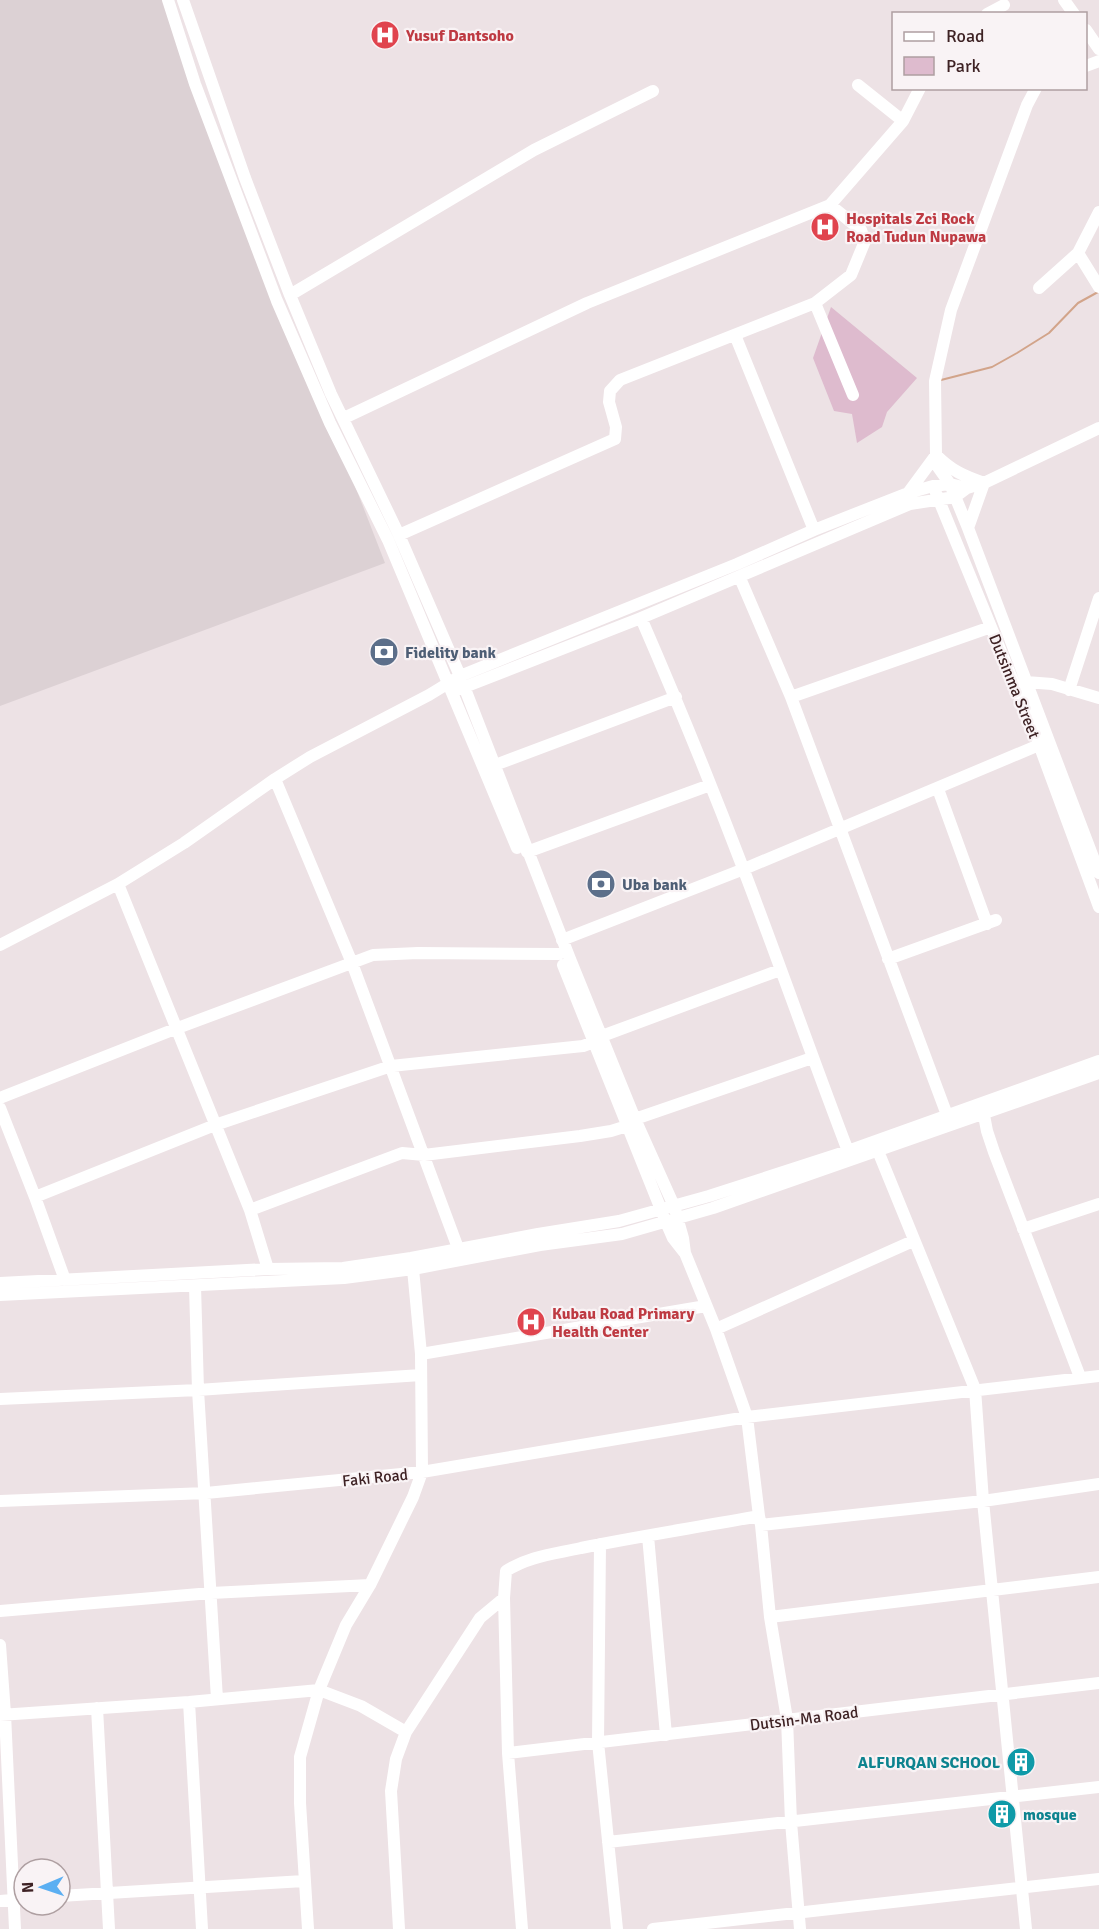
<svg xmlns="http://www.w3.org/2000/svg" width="1099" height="1929" font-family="Signika,sans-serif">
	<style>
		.built { fill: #dcd1d4 }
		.green { fill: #debbce }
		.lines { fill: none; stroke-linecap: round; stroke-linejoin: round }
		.stream { stroke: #d2a48a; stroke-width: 2 }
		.minor { stroke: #fff; stroke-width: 12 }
		.labels { text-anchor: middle; stroke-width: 4.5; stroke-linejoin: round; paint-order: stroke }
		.health-label { font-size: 16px; font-weight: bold; fill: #be3a42; stroke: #f9f3f5; text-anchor: start }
		.service-label { font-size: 16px; font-weight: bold; fill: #4e5e75; stroke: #f9f3f5; text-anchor: start }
		.street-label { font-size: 16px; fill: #3e2224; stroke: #f9f3f5 }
		.culture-label { font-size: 16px; font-weight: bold; fill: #0d838f; stroke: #f9f3f5; text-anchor: end }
	</style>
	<rect width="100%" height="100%" fill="#ede2e5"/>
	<path class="built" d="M0,0h166l219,563 -385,143z"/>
	<path class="green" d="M831,307l86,71 -30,34 -5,15 -25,16 -5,-29 -18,-3 -21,-53z"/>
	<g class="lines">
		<path class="stream" d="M941,380l51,-13 25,-14 32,-20 29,-30 20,-11"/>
		<path class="minor" d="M168,0l27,84 82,217 53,122 58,117 129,308
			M183,0l62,178 45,117 41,99 68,141 61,141 110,283 65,160 39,87 9,32 2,15 31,76 31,88 12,99 2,9 9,92 17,102 4,103 9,107
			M1064,0l10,14
			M987,14l17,-9
			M1086,30l13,19
			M1086,66l13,-5
			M858,85l45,36
			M1036,88l-9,17 -76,205 -16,71 1,74 2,12 12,17 18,44 131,345
			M1078,253l21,34
			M1039,288l39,-35 21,-41
			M290,295l244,-145 119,-59
			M815,303l38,92
			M735,335l79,195
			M344,418l243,-115 243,-98 73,-84 17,-33
			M908,493l28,-38c16,16 28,21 48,28l-16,45
			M936,493l101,246 62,168
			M399,535l216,-96 1,-12 -7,-25 1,-11 10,-11 195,-77 36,-28 14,-34 -4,-11 -31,-25
			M740,578l51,119 156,418
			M641,618c36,83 70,166 102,250 36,94 69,189 105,283
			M1026,682l26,2 47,14
			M457,690l184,-72 269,-114 45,-7 12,-9 17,-5 115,-55
			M1069,690l30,-92
			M791,697l200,-70
			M495,765l181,-68
			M275,779l77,184 106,285
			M938,789l49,135
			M527,852l183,-67
			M118,884l132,326 18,59
			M562,940l182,-71 295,-124
			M0,945l118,-61 66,-41 91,-64 35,-22 119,-62 31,-19 277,-112 77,-34 94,-37 25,-7 17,-2 17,4
			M888,959l108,-39
			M563,965l103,257 7,16 11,14
			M602,1036l178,-66
			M0,1098l175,-69 198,-74 45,-2 141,1
			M982,1105l5,26 7,21 86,225
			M0,1108l35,89 30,83
			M635,1119l177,-61
			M878,1151l97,238 8,112 43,428
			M35,1197l180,-72 176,-59 192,-20 11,-4
			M250,1210l152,-57 22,2 156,-19 31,-5 16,-5
			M1023,1229l76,-25
			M0,1283l268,-14 75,-1 68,-10 127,-24 81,-13 90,-25 139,-45 251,-90
			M195,1286l3,104 19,309
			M0,1295l344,-17 69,-9 127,-24 82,-11 91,-26 386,-135
			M716,1329l197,-88
			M421,1354l285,-48
			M0,1399l198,-9 223,-15
			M0,1501l206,-8 216,-21 325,-55 352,-41
			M761,1525l222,-24 116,-17
			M648,1536l18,199
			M600,1544l-2,198 19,187
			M0,1611l211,-18 159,-8
			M770,1617l329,-40
			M0,1645l5,69 10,215
			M189,1702l13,227
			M97,1708l12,221
			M0,1715l189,-13 130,-12 42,16 45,26
			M508,1753l591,-70
			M608,1842l491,-55
			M60,1896l244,-15
			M0,1901l24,-2
			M308,1929l-8,-126v-46l19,-67 27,-65 24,-40 43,-88 9,-25 -1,-118 -8,-85
			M399,1929l-8,-138 5,-32 10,-27 74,-114 24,-20
			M522,1929l-14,-176 -4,-155 2,-27c23,-15 49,-17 75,-23 59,-12 119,-21 178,-32
			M653,1929l446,-50"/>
	</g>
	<defs>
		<g id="hospital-disc" transform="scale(1.5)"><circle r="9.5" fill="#e0444e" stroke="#f9f3f5"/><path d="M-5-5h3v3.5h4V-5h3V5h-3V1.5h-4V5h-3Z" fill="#fff"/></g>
		<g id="bank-disc" transform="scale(1.5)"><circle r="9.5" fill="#5c6f8a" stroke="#f9f3f5"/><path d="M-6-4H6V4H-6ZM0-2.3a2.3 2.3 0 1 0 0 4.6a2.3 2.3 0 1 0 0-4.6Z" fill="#fff"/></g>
		<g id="building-disc" transform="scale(1.5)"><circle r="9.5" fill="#0f9aa8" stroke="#f9f3f5"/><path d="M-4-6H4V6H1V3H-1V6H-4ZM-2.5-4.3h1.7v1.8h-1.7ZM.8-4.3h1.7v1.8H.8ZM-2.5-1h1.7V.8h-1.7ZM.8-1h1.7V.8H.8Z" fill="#fff"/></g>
	</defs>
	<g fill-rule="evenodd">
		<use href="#hospital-disc" x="385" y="35"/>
		<use href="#hospital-disc" x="825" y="227"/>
		<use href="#bank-disc" x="384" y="652"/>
		<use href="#bank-disc" x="601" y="884"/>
		<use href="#hospital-disc" x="531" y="1322"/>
		<use href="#building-disc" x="1021" y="1762"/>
		<use href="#building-disc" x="1002" y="1814"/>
	</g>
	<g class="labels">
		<g class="health-label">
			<text x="406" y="41">Yusuf Dantsoho</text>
			<text x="846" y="224">Hospitals Zci Rock<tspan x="846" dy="18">Road Tudun Nupawa</tspan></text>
			<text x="552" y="1319">Kubau Road Primary<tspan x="552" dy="18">Health Center</tspan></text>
		</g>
		<g class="service-label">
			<text x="405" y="658">Fidelity bank</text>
			<text x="622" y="890">Uba bank</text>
		</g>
		<g class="street-label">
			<text transform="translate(1015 686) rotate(68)" y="6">Dutsinma Street</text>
			<text transform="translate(375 1477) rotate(-6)" y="6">Faki Road</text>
			<text transform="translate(804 1718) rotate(-7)" y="6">Dutsin-Ma Road</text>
		</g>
		<g class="culture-label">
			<text x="1000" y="1768">ALFURQAN SCHOOL</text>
			<text x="1023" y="1820" text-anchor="start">mosque</text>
		</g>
	</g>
	<rect x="892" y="12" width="195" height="78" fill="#f9f3f5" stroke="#ae9fa1" stroke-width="1.5"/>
	<rect x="904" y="32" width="30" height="9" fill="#ffffff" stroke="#ae9fa1" stroke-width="1.5"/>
	<text x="946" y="42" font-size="18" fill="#3e2224">Road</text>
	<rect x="904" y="57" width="30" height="18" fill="#debbce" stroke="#ae9fa1" stroke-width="1.5"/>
	<text x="946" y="72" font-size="18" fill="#3e2224">Park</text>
	<g transform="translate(42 1887) rotate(268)"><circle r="28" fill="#f9f3f5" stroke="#ae9fa1" stroke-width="1.5"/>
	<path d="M0-4.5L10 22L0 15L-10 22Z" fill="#5baff2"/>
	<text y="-9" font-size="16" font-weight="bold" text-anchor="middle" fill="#3e2224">N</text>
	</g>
</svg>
